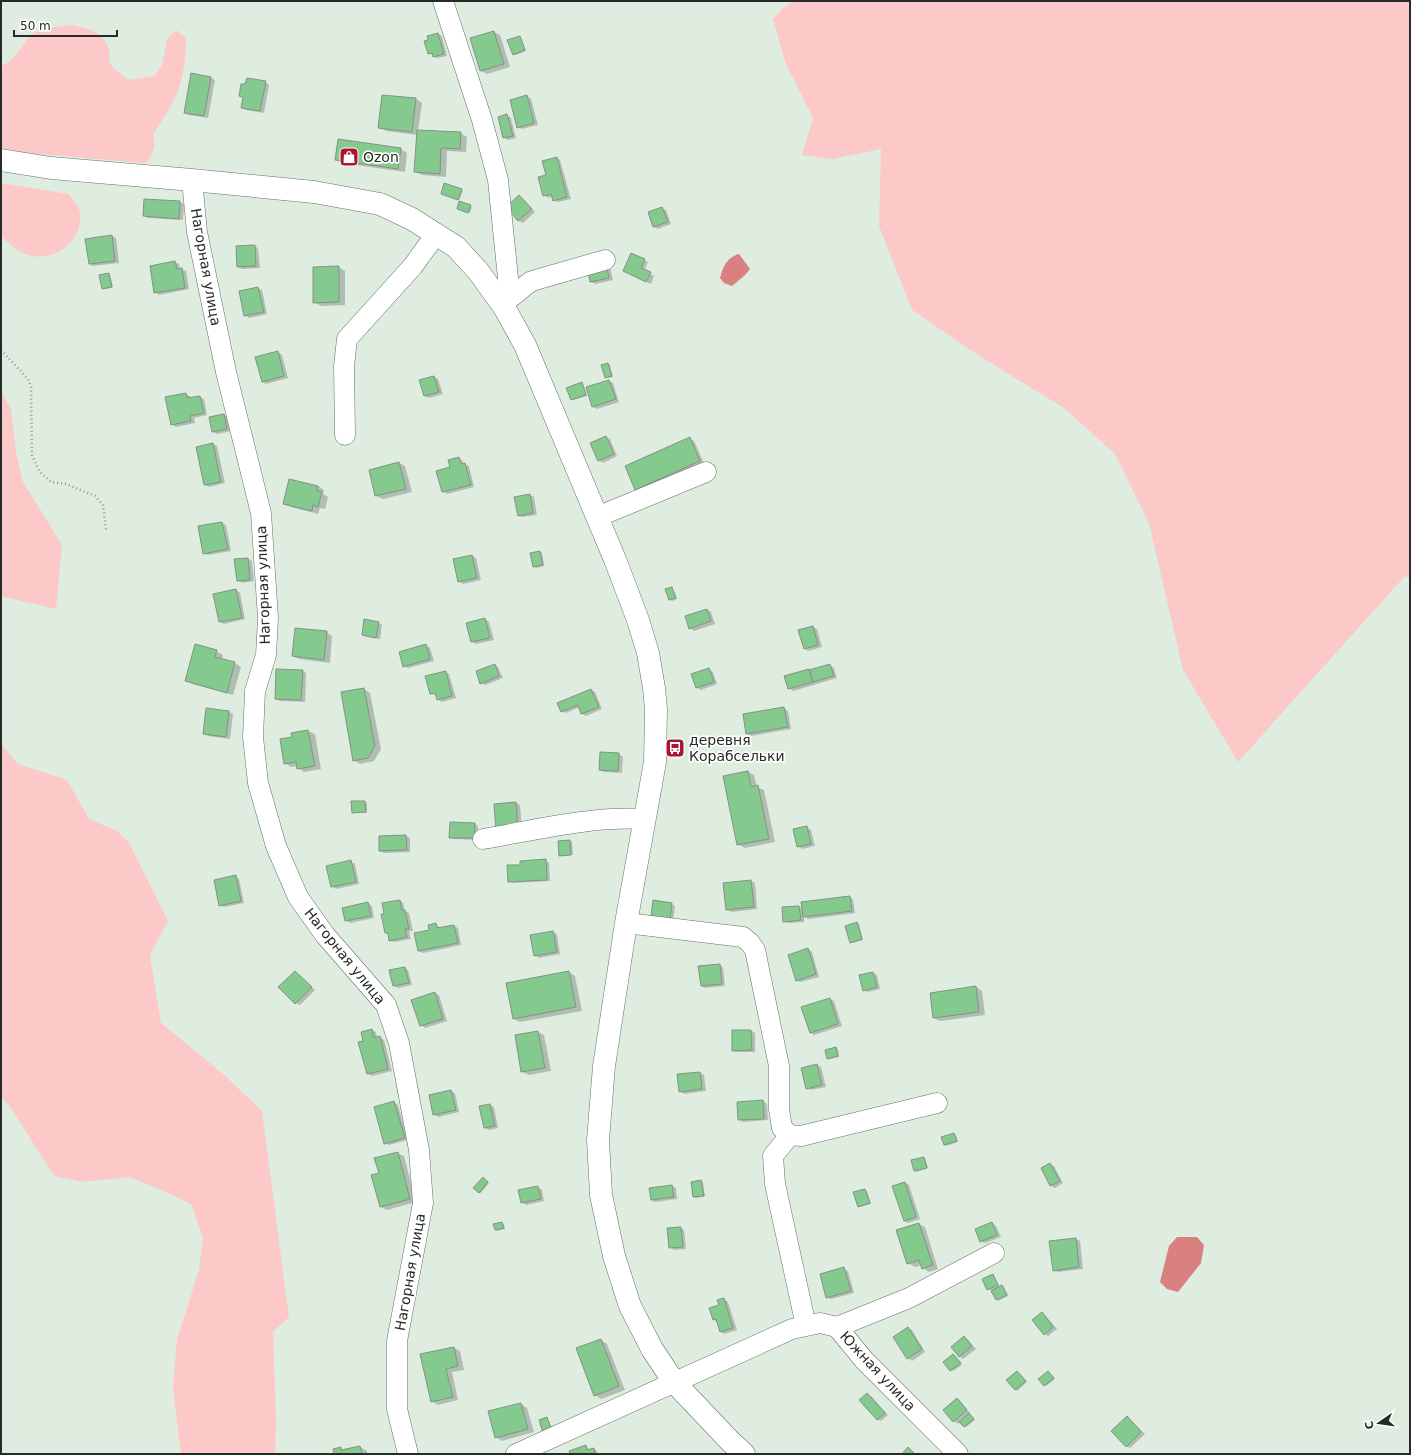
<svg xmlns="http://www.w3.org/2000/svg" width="1411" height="1455" font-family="'DejaVu Sans',sans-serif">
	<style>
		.green { fill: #fcc9c8 }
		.water { fill: #d98081 }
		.shadow { fill: #0003 }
		.building { fill: #84c98d; stroke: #849285 }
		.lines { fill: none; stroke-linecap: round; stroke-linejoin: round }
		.minor-casing { stroke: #647265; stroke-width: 21 }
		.major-casing { stroke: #647265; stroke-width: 23 }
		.path { stroke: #909b91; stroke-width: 2.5; stroke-dasharray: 1 3; stroke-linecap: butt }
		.minor { stroke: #fff; stroke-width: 20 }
		.major { stroke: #fff; stroke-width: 22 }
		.labels { text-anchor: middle; stroke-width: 3.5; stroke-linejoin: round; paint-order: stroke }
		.poi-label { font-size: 14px; fill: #252b26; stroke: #fff; text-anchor: start }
		.street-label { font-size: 14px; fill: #252b26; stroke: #fff }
	</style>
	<rect width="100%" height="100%" fill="#deeddf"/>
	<path class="green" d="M794,1h616v578l-5,-3 -167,186 -55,-92 -34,-147 -34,-69 -51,-46 -86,-53 -66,-45 -33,-84 2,-77 -48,10 -31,-4 11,-37 -27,-54 -13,-45 9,-10z
		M71,25c16,3 35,7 38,26 1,3 0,9 1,12 3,7 13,12 19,17l25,-4 8,-11 5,-26 9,-9 10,8c0,16 -2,34 -7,50 -5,16 -17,32 -26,46 3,15 1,17 -7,29l-145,-12v-85c15,-6 19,-20 30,-31 5,-6 31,-9 40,-10z
		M1,183l67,11c4,4 9,9 11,15 8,29 -23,54 -51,46 -11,-3 -19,-12 -27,-19z
		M1,391l10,18 5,43 6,28 40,65 -6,64 -52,-12 -3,-2z
		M1,744l17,20 49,16 22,39 28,12 12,12 39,78 -18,34 11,68 61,50 40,38 27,206 -16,15 3,88 -1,34h-94l-8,-66 4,-49 22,-69 4,-32 -12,-34 -23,-11 -38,-16 -48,5 -28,-6 -45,-71 -8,-7z"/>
	<path class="water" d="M739,254l11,15 -5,6 -13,11 -8,-3 -4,-5c3,-11 7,-21 19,-24z
		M1177,1237h20l7,8 -3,18 -23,29 -11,-3 -7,-7 9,-36z"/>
	<path class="shadow" d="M494,32l6,3 10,32 -23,7 -6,-3z
		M438,34l4,2 5,20 -10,2 -8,-5z
		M519,37l2,1 5,13 -10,4 -2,-1z
		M192,74l19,4 4,2 -7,38 -19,-3 -4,-3z
		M265,82l4,3 -5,28 -18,-3 -4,-3 2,-9 -4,-3z
		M527,96l4,3 7,26 -16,4 -4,-2z
		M416,99l6,4 -4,28 42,2 7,4 -1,15 -19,-1 -1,26 -24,-2 -7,-3 2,-37 -31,-4 -7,-4z
		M507,115l4,3 5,20 -8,2 -4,-2z
		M339,140l62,9 6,4 -2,19 -63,-9 -6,-3z
		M556,158l4,2 11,39 -13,3 -4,-2 -1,-4 -5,2 -4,-3 3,-20z
		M461,190l2,1 -4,9 -15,-6z
		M519,196l4,3 12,13 -12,11 -4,-2 -12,-13z
		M145,200l35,2 4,2 -1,16 -35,-2 -4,-2z
		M470,206l2,1 -2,6 -11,-3z
		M662,208l4,2 5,14 -13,5 -4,-2 -5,-14z
		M112,236l4,2 3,25 -26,3 -4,-2z
		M254,246l4,2 2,20 -18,1 -4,-2z
		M644,260l4,2 -4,9 10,5 -3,8 -23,-11z
		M175,262l4,2 1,5 6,2 3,18 -30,6 -4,-3z
		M338,267l7,4v34l-24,1 -7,-4z
		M610,267l3,13 -18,4 -4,-2 -3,-14z
		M108,274l2,1 3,12 -9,2 -1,-1z
		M258,288l4,2 5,24 -18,4 -4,-3z
		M278,352l4,3 6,23 -22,6 -3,-2z
		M608,364l2,1 3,12 -5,1 -2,-1z
		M434,377l4,2 5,15 -14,4 -4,-2 -4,-15z
		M609,381l4,2 6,19 -22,7 -4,-2z
		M582,383l1,1 4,12 -14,4 -2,-1z
		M186,394l4,2v3l10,-2 4,2 3,16 -13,3 1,5 -19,4 -4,-3z
		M224,415l4,2 3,14 -14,3 -4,-2 -3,-15z
		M606,437l4,2 7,17 -14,7 -4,-3z
		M690,439l4,2 10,22 -64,28 -4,-2z
		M213,444l4,2 8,37 -16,4 -4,-2z
		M458,458l4,2 2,4 5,2 5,21 -27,7 -4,-2 -5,-21 13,-3z
		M399,463l6,3 7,26 -29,7 -7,-3 -6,-26z
		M318,486l6,4 -1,4 5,3 -3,12 -5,-1 -2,6 -27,-7 -7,-3z
		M530,495l4,2 3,18 -15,2 -4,-2z
		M222,523l4,2 5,26 -23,4 -4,-2 -5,-26z
		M540,552l2,1 2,13 -8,2 -2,-1 -3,-13z
		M472,556l4,2 5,22 -18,4 -4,-3 -5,-22z
		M248,559l4,2 2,20 -12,2 -4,-3z
		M672,588l1,1 4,10 -5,2 -2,-1z
		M236,590l4,3 5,26 -21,5 -4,-2z
		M707,610l4,2 4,12 -21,7 -4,-3z
		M485,619l4,3 5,18 -18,4 -4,-2 -4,-18z
		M379,623l3,2 -2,14 -13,-2 -4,-2z
		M813,627l4,2 5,18 -14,4 -4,-3z
		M326,632l6,4 -2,27 -31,-4 -6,-3z
		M426,645l4,3 4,13 -26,7 -4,-2z
		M216,651l7,4 -1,5 13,3 6,4 -8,28 -40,-11 -6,-3z
		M494,665l4,2 5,11 -18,7 -4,-2z
		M830,666l4,2 3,10 -44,13 -4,-3 20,-18 2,1z
		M709,669l4,3 4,12 -16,6 -4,-2z
		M302,671l4,2 -1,29 -25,-1 -4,-2z
		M445,672l4,2 7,24 -14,4 -4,-3 -2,-4 -5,-2z
		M364,689l6,4 11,56 -7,12 -14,3 -6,-4z
		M591,690l4,2 7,17 -16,7 -4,-2 -2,-7 -14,6 -4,-2z
		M784,708l4,3 3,18 -40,7 -4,-2z
		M207,709l22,3 4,2 -3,25 -22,-3 -4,-3z
		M308,731l7,3 6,35 -17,3 -6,-4v-2l-7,1 -6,-4 8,-25 -1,-5z
		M619,754l4,3 -1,16 -18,-1 -4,-2z
		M748,772l6,3 3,12 7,3 11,52 -30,6 -7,-4z
		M365,802l2,1v10l-14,-1z
		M516,803l4,2 2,26 -21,2z
		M474,824l4,2v14l-24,-1 -4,-2z
		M807,827l4,3 4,16 -13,3 -4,-3z
		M406,836l4,2v14l-26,1 -4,-2z
		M570,841l2,1 1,13h-13z
		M545,860l4,3 1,18 -37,2 -4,-2 12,-15z
		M351,862l4,2 4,20 -23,5 -4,-3z
		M235,877l4,2 5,24 -20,4 -4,-2z
		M751,881l4,2 2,26 -26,3 -4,-3z
		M849,897l4,2 2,14 -47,6 -4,-3v6l-16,1 -4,-2 15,-14 4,2z
		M399,901l4,2 2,8 4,2 4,18h-4l2,8 -17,3 -4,-2 -1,-6 -3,-1z
		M368,903l4,3 2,12 -24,5 -4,-3z
		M671,904l4,2 -2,15 -17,-2z
		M857,923l2,1 4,16 -10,3 -2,-1z
		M436,925l4,2v2l14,-3 4,2 3,17 -38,8 -4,-2z
		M553,932l4,2 3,20 -21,4 -4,-3z
		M808,949l4,3 7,25 -19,5 -4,-2z
		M719,965l4,2 2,19 -20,2 -4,-2z
		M404,968l4,2 4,15 -14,3 -4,-2 -4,-15z
		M295,972l20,18 -15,15 -4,-2z
		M569,972l6,4 7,35 -62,11 -6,-3z
		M873,973l4,2 3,14 -12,3 -4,-2z
		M976,987l6,4 3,24 -45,6 -6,-3z
		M435,993l4,2 8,26 -22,7 -4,-3z
		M830,999l4,2 8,25 -28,9 -4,-3z
		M372,1030l4,2 1,6 3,-1 4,3 8,31 -20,5 -4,-2 -3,-32z
		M751,1031l4,2v19h-18l-4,-2z
		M538,1032l6,3 7,36 -22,4 -7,-3 -6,-36z
		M836,1048l2,1 1,8 -9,2 -2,-1z
		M817,1065l4,2 5,20 -15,3 -4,-2z
		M700,1073l4,2 2,16 -22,3 -4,-3 -2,-16z
		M451,1091l4,2 4,19 -21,5 -4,-3z
		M763,1101l4,3 1,16 -25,2 -4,-3z
		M394,1102l4,3 10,35 -19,5 -4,-2z
		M490,1105l4,2 4,21 -9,2 -4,-2z
		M954,1134l2,1 2,7 -12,4 -1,-1 -3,-7z
		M397,1153l7,3 12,46 -29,8 -6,-3 -1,-33z
		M923,1158l2,1 3,9 -11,4 -2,-1z
		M1050,1164l4,2 9,17 -8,5 -4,-2 -9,-18z
		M485,1179l4,4 -8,10 -2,-1z
		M701,1181l2,1 2,14 -9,2 -2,-1z
		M905,1183l4,2 11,34 -12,4 -4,-2z
		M672,1186l4,2 1,11 -22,3 -4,-2z
		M538,1187l4,3 2,11 -18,4 -4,-3z
		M865,1190l2,1 4,13 -11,3 -2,-1 -3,-13z
		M502,1223l2,1 1,5 -8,2 -2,-1z
		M992,1223l4,3 5,11 -16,6 -4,-2z
		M919,1224l6,3 13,42 -9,3 -6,-4 -1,-3 -7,2 -7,-4z
		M680,1228l4,2 2,19 -12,1 -4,-3z
		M1076,1239l4,2 3,28 -25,3 -4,-2z
		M844,1269l4,2 6,22 -23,6 -4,-2z
		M993,1275l7,12 2,-1 2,1 4,9 -10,5 -6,-11h-4l-5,-10z
		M724,1299l4,3 9,28 -13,4 -4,-3 -3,-9 -4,-3z
		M1042,1314l4,2 11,13 -9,7 -3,-2z
		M908,1328l4,2 13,22 -13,9 -4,-3z
		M964,1337l4,3 8,9 -13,10 -4,-3z
		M601,1340l6,4 18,46 -24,9 -6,-4z
		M454,1348l6,3 4,19 -12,2 6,28 -20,5 -6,-4z
		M953,1355l9,10 -9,6 -9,-9z
		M1018,1373l9,9 -10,9 -9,-11z
		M1049,1373l6,6 -9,7 -1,-1z
		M867,1394l4,2 17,19 -7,6 -4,-2z
		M957,1400l4,2 9,11 -1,1 6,6 -9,7 -6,-6 -2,3 -4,-3z
		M521,1404l6,4 7,24 -32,9 -6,-4z
		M1127,1417l4,3 14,14 -15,14 -4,-2z
		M586,1446l4,4 3,-1 4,2 1,3h-27z
		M360,1447l7,4v3h-32l5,-6 4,3z"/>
	<path class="building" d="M494,31l10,33 -24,7 -10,-33z
		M438,33l6,21 -11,3 -1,-4 -4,1 -4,-13 4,-1 -1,-4z
		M520,36l5,14 -12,5 -6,-15z
		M191,73l20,4 -7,39 -20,-3z
		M247,78l19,3 -6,30 -19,-3 2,-11 -4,-1 2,-12h4z
		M382,95l34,3 -4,34 -34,-4z
		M527,95l7,28 -17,5 -7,-28z
		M507,114l6,22 -10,2 -5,-21z
		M417,130l44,2 -1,17 -19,-1 -1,26 -26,-2z
		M338,139l63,9 -3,21 -63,-9z
		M557,157l10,40 -14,4 -2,-7 -8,2 -5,-19 8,-2 -4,-14z
		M444,183l18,6 -4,11 -17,-6z
		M519,195l13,14 -14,12 -12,-14z
		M144,199l36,2 -1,18 -36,-3z
		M459,201l12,4 -3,8 -11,-4z
		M662,207l6,15 -15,5 -5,-15z
		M112,235l3,26 -26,3 -4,-25z
		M255,245l1,21 -19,1 -1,-21z
		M631,253l14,6 -4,9 10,4 -5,10 -23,-11z
		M175,261l2,8 5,-1 3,20 -31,5 -4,-27z
		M606,263l3,15 -19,4 -3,-15z
		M339,266v36l-26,1v-36z
		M109,273l3,14 -10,2 -3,-14z
		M258,287l6,25 -20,4 -5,-25z
		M278,351l6,25 -22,6 -7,-25z
		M608,363l4,13 -7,2 -4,-13z
		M434,376l5,16 -15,4 -5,-16z
		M609,380l7,19 -24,8 -6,-20z
		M582,382l4,13 -15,5 -5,-12z
		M186,393l1,5 13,-2 4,17 -14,3 1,5 -20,4 -6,-28z
		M224,414l3,15 -15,3 -3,-15z
		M606,436l8,18 -16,7 -8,-18z
		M690,437l10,24 -65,29 -10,-24z
		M213,443l8,39 -17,3 -8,-38z
		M459,457l2,7 4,-1 6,22 -29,7 -6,-21 14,-4 -2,-7z
		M399,462l7,27 -31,7 -6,-26z
		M289,479l29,7 -1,5 5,1 -4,15 -5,-2 -1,6 -29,-7z
		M530,494l3,19 -15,3 -4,-19z
		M222,522l6,27 -25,5 -5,-28z
		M540,551l3,14 -10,2 -3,-14z
		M472,555l5,23 -19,4 -5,-23z
		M248,558l2,22 -13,1 -3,-22z
		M672,587l4,11 -7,2 -4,-11z
		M236,589l6,29 -23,4 -6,-28z
		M707,609l4,12 -22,8 -4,-13z
		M485,618l5,20 -19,4 -5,-19z
		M364,619l15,3 -3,16 -14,-3z
		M813,626l5,19 -14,4 -6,-19z
		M295,628l32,3 -3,29 -32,-4z
		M195,644l22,6 -2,7 20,5 -8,31 -42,-12z
		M426,644l4,15 -27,8 -4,-15z
		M495,664l4,12 -19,8 -4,-13z
		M830,664l4,12 -21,6 -4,-12z
		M709,668l5,14 -18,6 -5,-14z
		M276,669l27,1 -2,30 -26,-1z
		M809,669l4,13 -25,7 -4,-13z
		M446,671l6,25 -15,4 -2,-7 -5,1 -5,-18z
		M364,688l11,58 -7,12 -15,3 -12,-69z
		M591,689l8,18 -18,7 -3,-9 -17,7 -4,-9z
		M784,707l4,20 -42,7 -3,-20z
		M206,708l23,3 -3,26 -23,-3z
		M308,730l7,36 -18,3 -1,-7 -12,2 -4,-25 12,-2 -1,-4z
		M600,752l19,1 -1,18 -19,-1z
		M748,771l3,16 7,-2 11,54 -32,6 -14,-69z
		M351,801h14l1,11 -14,1z
		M516,802l2,27 -22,2 -2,-27z
		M450,822l25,1 -1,15h-25z
		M807,826l4,18 -14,3 -4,-18z
		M406,835l1,15 -28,1v-15z
		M570,840l1,15 -12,1 -1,-15z
		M546,859l1,21 -39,2 -1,-17h13v-4z
		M351,860l5,22 -25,5 -5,-21z
		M236,875l5,26 -22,5 -5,-26z
		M751,880l3,27 -28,3 -3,-27z
		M850,896l2,15 -49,6 -2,-15z
		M400,900l2,10h3l4,19h-4l2,8 -18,4 -1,-8h-3l-4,-19h3l-2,-11z
		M653,900l19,3 -2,17 -19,-3z
		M368,902l3,14 -26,5 -3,-13z
		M799,906l2,14 -18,2 -1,-15z
		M857,922l5,17 -12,4 -5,-17z
		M436,923l1,5 17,-3 4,18 -40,8 -4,-18 15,-3 -1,-5z
		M553,931l4,21 -23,4 -4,-21z
		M808,948l8,26 -20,7 -8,-26z
		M720,964l2,20 -21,2 -3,-20z
		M405,967l4,16 -16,3 -4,-16z
		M295,971l17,16 -17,17 -17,-17z
		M569,971l7,36 -63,12 -7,-36z
		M873,972l4,15 -14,4 -4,-16z
		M976,986l3,26 -46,6 -3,-25z
		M435,992l8,27 -23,7 -9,-26z
		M830,998l8,26 -28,9 -9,-26z
		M372,1029l2,9 6,-2 8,33 -21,5 -9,-32 5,-1 -2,-9z
		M732,1030h19l1,20 -20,1z
		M538,1031l7,37 -24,4 -6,-37z
		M836,1047l2,9 -11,3 -2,-9z
		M817,1064l5,21 -16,4 -5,-21z
		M700,1072l2,17 -23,3 -2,-18z
		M451,1090l5,20 -23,5 -4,-20z
		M763,1100l1,19 -26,1 -1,-18z
		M394,1101l11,37 -21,6 -10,-37z
		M490,1104l5,22 -11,2 -5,-22z
		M954,1133l3,8 -13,4 -3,-8z
		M398,1152l12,47 -30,8 -9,-32 8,-2 -5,-15z
		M924,1157l3,11 -13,3 -3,-11z
		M1050,1163l10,18 -10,5 -9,-18z
		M483,1177l5,5 -9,11 -6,-5z
		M701,1180l3,16 -11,1 -2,-15z
		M905,1182l11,35 -12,4 -12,-35z
		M672,1185l2,12 -23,3 -2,-12z
		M538,1186l3,13 -20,4 -3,-13z
		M865,1189l5,14 -12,4 -5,-15z
		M502,1222l2,6 -9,2 -2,-6z
		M992,1222l5,13 -17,7 -5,-13z
		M919,1223l14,42 -11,4 -3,-9 -12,4 -11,-34z
		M681,1227l2,20 -14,1 -2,-20z
		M1076,1238l3,29 -26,4 -4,-30z
		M844,1267l7,24 -25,7 -6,-24z
		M993,1274l5,11 -11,5 -5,-11z
		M1002,1285l5,10 -11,5 -5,-9z
		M724,1298l9,30 -13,4 -4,-13 -3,1 -4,-12 10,-3 -2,-5z
		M1042,1312l11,15 -9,8 -12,-15z
		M908,1327l14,22 -15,10 -14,-22z
		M964,1336l8,10 -13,11 -8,-10z
		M601,1339l18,47 -25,10 -18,-48z
		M454,1347l4,19 -12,3 7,28 -22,5 -11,-48z
		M953,1354l8,9 -11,8 -7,-9z
		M1017,1371l9,10 -11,9 -9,-10z
		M1048,1371l6,7 -10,8 -6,-7z
		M867,1393l18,20 -8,7 -18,-20z
		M957,1398l10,12 -14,12 -10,-12z
		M521,1403l7,26 -33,9 -7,-27z
		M969,1413l5,6 -10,8 -5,-5z
		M1127,1416l14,16 -15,15 -15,-16z
		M547,1417l5,13 -9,3 -4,-13z
		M586,1445l1,5 7,-2 1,6h-25l-1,-3z
		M360,1446l2,8h-28l-1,-5 8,-2v3z
		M908,1447l7,7h-13z"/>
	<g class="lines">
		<g class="minor-casing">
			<path id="minor" d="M443,1l39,119 16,60 11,108 -1,11 -4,8
				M192,180l5,52 29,140 35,141 7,105 -2,37 -11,36 -2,46 5,46 18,63 22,51 27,38 61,70 13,38 20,107 4,53 -26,138v68l11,45
				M508,299c9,-5 15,-13 24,-18l73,-21
				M345,435l-1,-69 3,-27 66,-73 23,-32
				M597,517l109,-45
				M483,839c53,-9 108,-23 162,-20
				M626,923l117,14 7,6 5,7 24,116v43l3,19 8,7 11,1 136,-33
				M790,1135l-17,21 2,28 31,142
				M837,1327l72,-29 85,-45
				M516,1454l276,-125 28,-6 17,4 27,33 94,94"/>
		</g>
		<g class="major-casing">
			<path id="major" d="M1,160l50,8 141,12 122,12 66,12 32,15 44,28 22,24 26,36 21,38 91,217 22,58 10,33 6,35 2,21 -1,53 -29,161 -22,143 -6,74 3,55 13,61 16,50 22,43 22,33 56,59 14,13"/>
		</g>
		<path class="path" d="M1,350l27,29 3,8 1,68 7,16 12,11 15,2 29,12 8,9 3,25"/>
		<use href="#minor" class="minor"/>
		<use href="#major" class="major"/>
	</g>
	<defs>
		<g id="shop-square" transform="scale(1)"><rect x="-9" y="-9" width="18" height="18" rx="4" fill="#ab1530" stroke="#fff"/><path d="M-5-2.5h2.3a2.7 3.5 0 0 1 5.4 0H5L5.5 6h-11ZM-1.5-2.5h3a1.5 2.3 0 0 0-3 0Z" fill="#fff"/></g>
		<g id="bus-square" transform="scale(1)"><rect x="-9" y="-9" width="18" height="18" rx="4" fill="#ab1530" stroke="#fff"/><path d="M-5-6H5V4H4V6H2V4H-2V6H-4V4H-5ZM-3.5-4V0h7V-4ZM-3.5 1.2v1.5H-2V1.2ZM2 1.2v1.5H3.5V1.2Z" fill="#fff"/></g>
	</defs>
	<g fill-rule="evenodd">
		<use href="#shop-square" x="349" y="157"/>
		<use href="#bus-square" x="675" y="748"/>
	</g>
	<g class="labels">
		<g class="poi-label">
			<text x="363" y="162">Ozon</text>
			<text x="689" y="745">деревня<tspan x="689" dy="16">Корабсельки</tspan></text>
		</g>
		<g class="street-label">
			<text transform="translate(206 267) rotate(80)" y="5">Нагорная улица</text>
			<text transform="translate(263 585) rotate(-92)" y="5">Нагорная улица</text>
			<text transform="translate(345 956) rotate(51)" y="5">Нагорная улица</text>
			<text transform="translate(410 1272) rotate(-80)" y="5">Нагорная улица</text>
			<text transform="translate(878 1371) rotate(47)" y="5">Южная улица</text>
		</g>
	</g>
	<rect width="1411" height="1455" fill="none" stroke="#252b26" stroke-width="4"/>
	<g transform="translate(1379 1423) rotate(257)" stroke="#ffffff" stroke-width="3" paint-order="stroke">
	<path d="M0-3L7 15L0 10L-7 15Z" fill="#252b26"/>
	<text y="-6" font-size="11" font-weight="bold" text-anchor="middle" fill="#252b26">С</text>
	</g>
	<path d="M14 30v6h103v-6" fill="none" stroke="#252b26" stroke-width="2"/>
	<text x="20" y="30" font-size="12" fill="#252b26" stroke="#ffffff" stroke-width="3" paint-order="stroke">50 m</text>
</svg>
